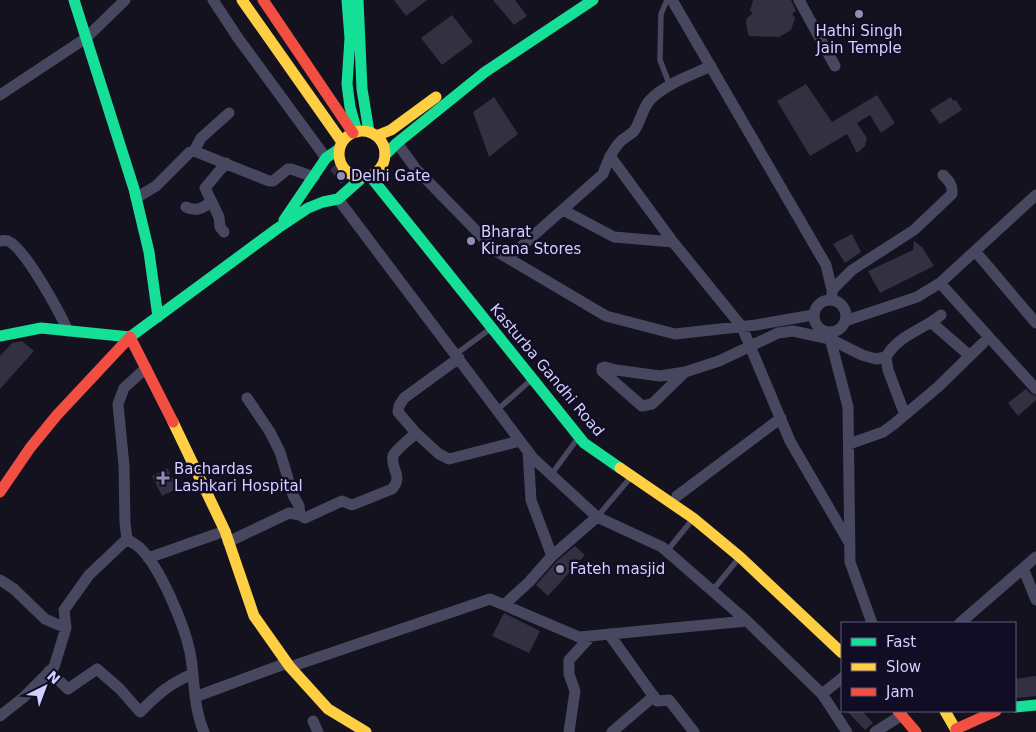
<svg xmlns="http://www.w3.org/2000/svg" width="1036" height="732" font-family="'DejaVu Sans',sans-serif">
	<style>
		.building { fill: #323041 }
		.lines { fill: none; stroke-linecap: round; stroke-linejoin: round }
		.lane { stroke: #474760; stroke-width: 5.5 }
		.street { stroke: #474760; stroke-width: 11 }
		.fast { stroke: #16e098; stroke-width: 11 }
		.slow { stroke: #ffcf43; stroke-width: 11 }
		.jam { stroke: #f24e42; stroke-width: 11 }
		.poi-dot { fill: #908eb1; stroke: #100d24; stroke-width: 2 }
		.labels { text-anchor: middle; stroke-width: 5; stroke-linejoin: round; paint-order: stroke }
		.poi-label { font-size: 15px; fill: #d3d0ff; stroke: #100d24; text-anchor: start }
		.street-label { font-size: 15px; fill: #d3d0ff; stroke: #100d24 }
	</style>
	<rect width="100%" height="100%" fill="#14121f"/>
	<path class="building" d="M394,0h33l-21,16z
		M493,0h22l12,16 -13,9z
		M753,0h38l5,11 -4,3 3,4 -4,12 -12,7 -30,-1 -2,-6 -1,-11 7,-6 -3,-2z
		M452,15l21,27 -31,23 -21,-27z
		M806,84l26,38 45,-27 18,28 -14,10 -11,-18 -13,8 10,15 -2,8 -8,7 -10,-19 -37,22 -33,-55z
		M494,97l24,37 -29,23 -16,-45z
		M951,97l2,4 3,-1 6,10 -22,14 -10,-14z
		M337,163l11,15 -7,6 -11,-14z
		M852,234l9,18 -16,11 -12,-19z
		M914,241l8,6 12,19 -54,27 -12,-22 45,-21z
		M22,341l12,10 -34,38v-33l12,-13z
		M1026,389l5,5 5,2v4l-18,16 -10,-13z
		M167,468l11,20 -16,8 -10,-20z
		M575,546l10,9 -37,41 -12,-11 21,-24z
		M504,613l36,18 -11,22 -37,-17z
		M1036,676v20l-21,2v-19z
		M847,711h15l11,12 -8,7z"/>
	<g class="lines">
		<path class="lane" d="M667,0l-6,14 -1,46 10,26
			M456,354l34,-25
			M497,410l34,-30
			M551,475l27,-37
			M597,517l34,-40
			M667,551l25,-31
			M712,591l27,-33"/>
		<path class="street" d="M213,0l25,38 88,120
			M672,0l154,265 6,25v10
			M799,0l36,66
			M0,95l86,-57 39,-38
			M397,143l19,26 80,82 110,65 69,18 81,-9 57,-10
			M194,151l7,-13 28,-25
			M610,156l63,86 69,85 48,114 60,103
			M136,198l20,-12 34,-34 4,-1 75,30h4l15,-12h3l23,8
			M338,199l195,259 64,59 65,30 85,74 75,73
			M186,207c10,5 17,1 25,-5
			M563,210l51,27 59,5
			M224,232l-4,-5 -1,-10 -14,-29 21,-25
			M0,241c2,0 5,-1 8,0 17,7 52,72 60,90
			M975,251l61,72
			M508,258l95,-84c4,-12 9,-25 19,-34 4,-3 8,-5 12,-9 7,-10 8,-22 16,-31 15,-16 42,-25 61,-34
			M940,283l96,106
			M832,290l20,-20 62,-40 38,-36c1,-9 -3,-13 -9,-19
			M814 316a16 16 0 1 1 32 0a16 16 0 1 1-32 0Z
			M845,321l72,-24 23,-14 96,-88
			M932,323l38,33
			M829,334l19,73 2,155 22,61
			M146,368l-22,20 -6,16 6,62 1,57 2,16c4,3 9,5 13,9 20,19 44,76 50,104 5,27 3,55 14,80
			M685,372l-33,32 -10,2 -40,-35v-3l3,-1 11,3 44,6 25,-4 34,-11 59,-28 15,-2 37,8 32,16 14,4 10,-2
			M247,398l23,34 10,20 13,43 6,11 1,9
			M905,415l-17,-45 -2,-13c12,-22 37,-27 55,-42
			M416,433l23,21 10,5 71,-18
			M849,444l34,-12 11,-8 44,-37 45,-44
			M677,496l104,-78
			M228,542l61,-29 11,2 5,3 37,-17 10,4 40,-16c12,-13 -2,-20 1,-33 2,-6 18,-18 23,-23l-18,-21 1,-6 5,-8 55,-40
			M552,556l45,-39
			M148,558l77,-27
			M1023,568l13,32
			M0,580l14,9 31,30 21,9
			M504,605l25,-23 23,-26 -21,-56 -3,-49
			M960,623l76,-66
			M609,634l48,67 12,-1 25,32
			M290,667l200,-68 89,38 168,-16
			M49,671l19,18 29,-20 23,20 20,23c19,-19 28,-27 52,-38
			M842,678l-20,16 25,38
			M195,697l92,-34
			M0,716l24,-19 30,-30 12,-39 -2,-18 25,-35 38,-36
			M313,721l5,11
			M569,732l6,-41 -6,-17v-14l22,-24
			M612,732l42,-36
			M875,732l27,-17"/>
		<path class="fast" d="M74,0l60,189 15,63 9,65
			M347,0l3,38 -3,46 3,23 7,25
			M358,0l4,89 7,43
			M385,155l12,-12 88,-71 108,-72
			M370,176l214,267 36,25
			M284,220l42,-62 13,-9
			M0,336l41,-8 89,9 148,-109 30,-20 15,-6 15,-3 25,-22
			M1015,707l21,-2"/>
		<path class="slow" d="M242,0l100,142
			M339 154a23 23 0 1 1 46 0a23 23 0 1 1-46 0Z
			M376,136l15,-6 45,-33
			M173,422l52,109 29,85 36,51 38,42 38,23
			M620,468l73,50 47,39 102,96
			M945,711l12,21"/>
		<path class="jam" d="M263,0l90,133
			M0,492l30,-44 27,-33 73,-78 43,85
			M898,711l18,21
			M956,729l40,-18"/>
	</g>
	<g class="poi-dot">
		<circle cx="859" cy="14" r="5"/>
		<circle cx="341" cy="176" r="5"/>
		<circle cx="471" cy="241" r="5"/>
		<path d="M160.5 470.5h5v5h5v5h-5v5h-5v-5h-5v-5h5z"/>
		<circle cx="560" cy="569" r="5"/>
	</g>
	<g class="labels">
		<g class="poi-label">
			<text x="859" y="36" text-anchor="middle">Hathi Singh<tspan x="859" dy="17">Jain Temple</tspan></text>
			<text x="351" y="181">Delhi Gate</text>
			<text x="481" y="237">Bharat<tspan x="481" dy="17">Kirana Stores</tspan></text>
			<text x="174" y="474">Bachardas<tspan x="174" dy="17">Lashkari Hospital</tspan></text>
			<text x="570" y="574">Fateh masjid</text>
		</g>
		<g class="street-label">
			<text transform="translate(547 370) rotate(50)" y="5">Kasturba Gandhi Road</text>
		</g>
	</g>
	<rect x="841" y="622" width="175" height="90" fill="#100d24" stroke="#5e5b7c"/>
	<rect x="851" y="638" width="25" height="8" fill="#16e098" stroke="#5e5b7c"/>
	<text x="886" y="647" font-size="15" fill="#d3d0ff">Fast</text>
	<rect x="851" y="663" width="25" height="8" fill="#ffcf43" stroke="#5e5b7c"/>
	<text x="886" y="672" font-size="15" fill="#d3d0ff">Slow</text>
	<rect x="851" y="688" width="25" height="8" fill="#f24e42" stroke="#5e5b7c"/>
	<text x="886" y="697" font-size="15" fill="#d3d0ff">Jam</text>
	<g transform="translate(45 687) rotate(42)" stroke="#100d24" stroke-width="4" paint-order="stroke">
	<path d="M0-4L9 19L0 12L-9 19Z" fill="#d3d0ff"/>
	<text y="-8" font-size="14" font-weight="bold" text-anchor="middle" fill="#d3d0ff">N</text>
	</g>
</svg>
